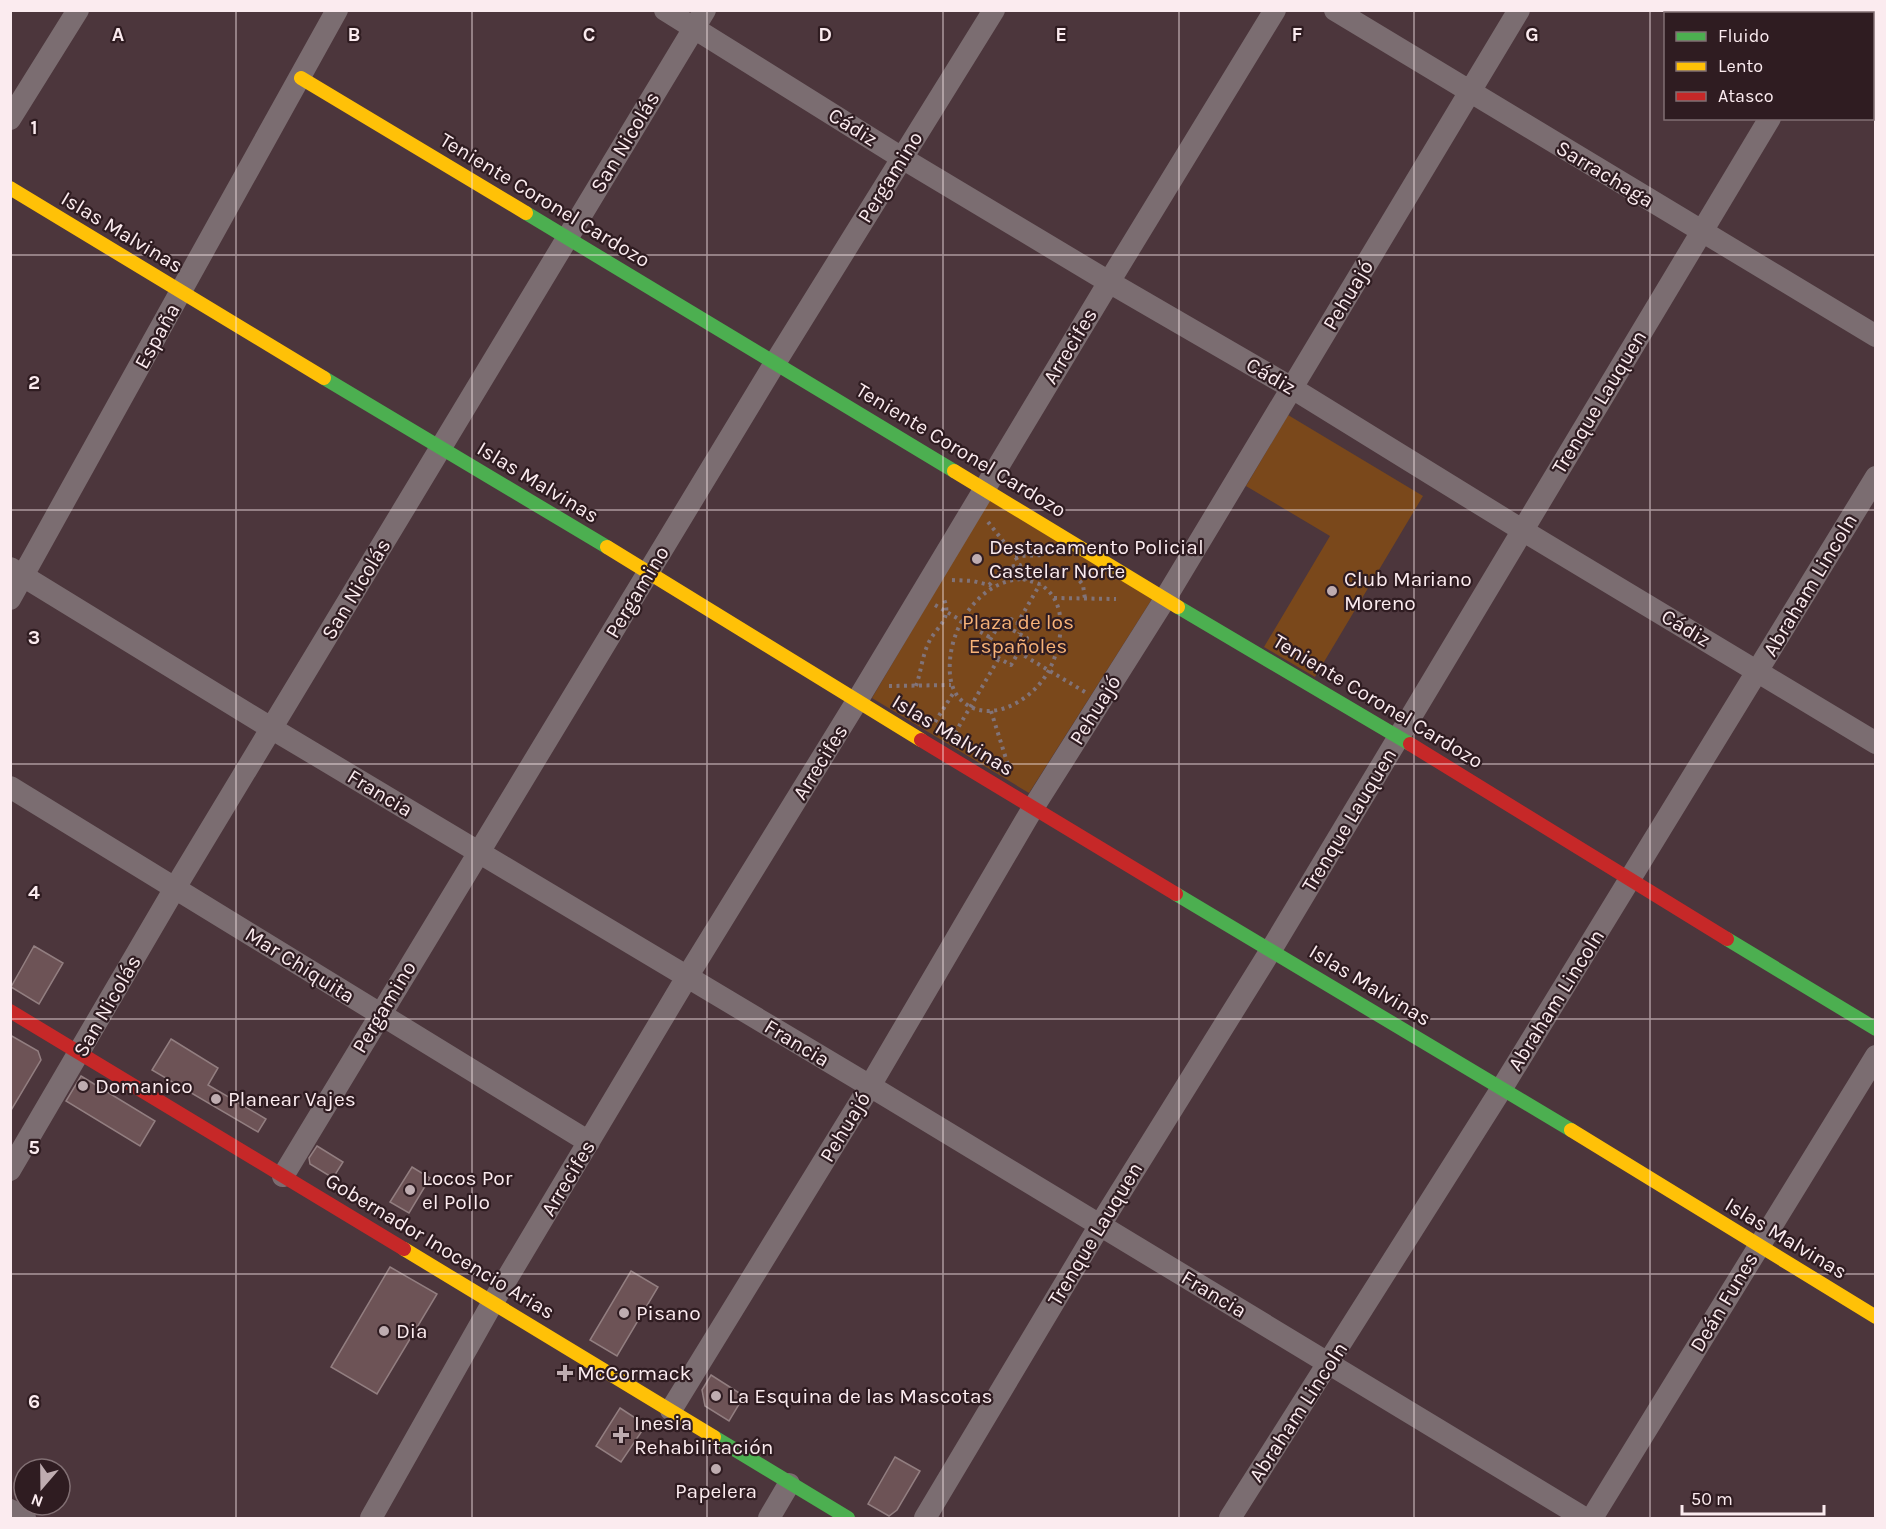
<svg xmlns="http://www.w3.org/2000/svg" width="1886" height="1529" font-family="Karla,sans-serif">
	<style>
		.green { fill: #7a481b }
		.building { fill: #6d5356; stroke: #927e80; stroke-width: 1.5 }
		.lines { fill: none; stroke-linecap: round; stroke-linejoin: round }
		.path { stroke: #817378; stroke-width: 4; stroke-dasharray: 3 4.5; stroke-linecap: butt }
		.street { stroke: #7b6d71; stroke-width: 22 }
		.fast { stroke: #4caf50; stroke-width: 14 }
		.slow { stroke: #ffc107; stroke-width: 14 }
		.jam { stroke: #c62828; stroke-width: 14 }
		.grid { fill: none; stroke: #fbebef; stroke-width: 1.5; stroke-opacity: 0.55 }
		.poi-dot { fill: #beacb0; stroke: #2f1c21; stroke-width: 2 }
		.labels { text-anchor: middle; stroke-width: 4.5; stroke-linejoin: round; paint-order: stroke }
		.street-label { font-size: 21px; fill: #fbebef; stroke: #2f1c21 }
		.poi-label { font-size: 21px; fill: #fbebef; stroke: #2f1c21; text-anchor: start }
		.park-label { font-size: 21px; fill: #f7b278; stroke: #2f1c21 }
		.grid-label { font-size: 20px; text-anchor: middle; font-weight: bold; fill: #fbebef; stroke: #2f1c21; stroke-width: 4.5; stroke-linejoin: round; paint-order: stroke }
	</style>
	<rect width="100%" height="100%" fill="#4c363c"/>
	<path class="green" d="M1288,415l135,81 -108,181 -51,-30 66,-111 -84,-50z
		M989,500l163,99 -123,194 -157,-95z"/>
	<path class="building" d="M34,946l29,17 -24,41 -28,-17z
		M10,1035l28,16 3,9 -31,52z
		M171,1039l47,29 -10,17 58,34 -8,13 -106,-62z
		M81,1076l74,45 -15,25 -74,-45z
		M317,1146l26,16 -10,16 -23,-14 -1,-6z
		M412,1167l18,11 -21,35 -19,-11z
		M390,1267l47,27 -60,100 -46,-27z
		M631,1271l27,16 -41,69 -27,-16z
		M711,1375l33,21 -15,25 -24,-15 -3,-16z
		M620,1408l26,17 -25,37 -25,-16z
		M895,1457l25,14 -23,39 -8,6 -21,-12z"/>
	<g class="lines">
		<path class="path" d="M988,522l27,34 13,24
			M1015,556l30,-1
			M1075,575l8,10 2,14
			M1023,579c6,2 13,3 18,6 29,18 21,62 7,87 -16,29 -61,55 -88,27 -10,-11 -11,-25 -10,-39 3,-38 32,-80 73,-81z
			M952,580l21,1 16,4c12,-12 13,-18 32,-20
			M1054,598l62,1
			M935,605l56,33
			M1000,623l27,15 -16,27 -27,-15z
			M1017,624l23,-40
			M1006,626l5,-7 12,8 -4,7
			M1018,652l67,40
			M889,686l62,-1
			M916,686c5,-14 6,-29 12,-42 7,-17 26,-24 15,-47
			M991,711l17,54
			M935,722l19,-30
			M955,733l44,-75"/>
		<path class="street" d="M665,10l237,148 207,124 183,106 230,142 354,213
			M1335,10l541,326
			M1833,14l2,-4
			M10,119l68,-109
			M10,568l261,160 599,358 714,432
			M10,599l327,-589
			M10,787l579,355
			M10,1170l165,-282 530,-878
			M283,1176l492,-813 219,-353
			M671,1410l199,-324 163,-278 132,-209 354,-589
			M10,1510l15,8
			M371,1518l122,-216 194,-325 170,-276 252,-419 166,-272
			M769,1518l20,-34
			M925,1518l175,-293 171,-275 499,-832
			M1230,1518l272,-430 374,-611
			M1592,1518l284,-462"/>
		<path class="fast" d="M526,213l428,258
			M324,378l283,169
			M1178,607l232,137
			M1176,894l395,236
			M1727,939l149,90
			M714,1437l134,81"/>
		<path class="slow" d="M301,78l225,135
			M10,188l314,190
			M954,471l224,136
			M607,547l314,193
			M1571,1130l305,187
			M404,1249l310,188"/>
		<path class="jam" d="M921,740l255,154
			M1410,744l317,195
			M10,1011l394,238"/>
	</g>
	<path class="grid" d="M236,10v1508M472,10v1508M707,10v1508M943,10v1508M1179,10v1508M1414,10v1508M1650,10v1508M10,255h1866M10,510h1866M10,764h1866M10,1019h1866M10,1274h1866"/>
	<g class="poi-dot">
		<circle cx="977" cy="559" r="6"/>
		<circle cx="1332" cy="591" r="6"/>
		<circle cx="83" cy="1086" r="6"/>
		<circle cx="216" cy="1099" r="6"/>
		<circle cx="410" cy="1190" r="6"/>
		<circle cx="624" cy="1313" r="6"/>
		<circle cx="384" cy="1331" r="6"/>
		<path d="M562 1364h6v6h6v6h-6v6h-6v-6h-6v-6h6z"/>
		<circle cx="716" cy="1396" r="6"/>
		<path d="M618 1426h6v6h6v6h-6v6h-6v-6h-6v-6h6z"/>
		<circle cx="716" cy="1469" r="6"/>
	</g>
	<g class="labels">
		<g class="street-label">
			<text transform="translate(853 127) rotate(32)" y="7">Cádiz</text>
			<text transform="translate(625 142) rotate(-59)" y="7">San Nicolás</text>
			<text transform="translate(1605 174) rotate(31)" y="7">Sarrachaga</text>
			<text transform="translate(890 177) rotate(-58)" y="7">Pergamino</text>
			<text transform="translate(545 200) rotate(31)" y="7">Teniente Coronel Cardozo</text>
			<text transform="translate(122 232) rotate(31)" y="7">Islas Malvinas</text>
			<text transform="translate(1348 295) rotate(-59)" y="7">Pehuajó</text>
			<text transform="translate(157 336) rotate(-61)" y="7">España</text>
			<text transform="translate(1070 346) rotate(-59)" y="7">Arrecifes</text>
			<text transform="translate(1271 376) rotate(30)" y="7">Cádiz</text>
			<text transform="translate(1599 402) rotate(-59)" y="7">Trenque Lauquen</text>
			<text transform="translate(961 450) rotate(31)" y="7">Teniente Coronel Cardozo</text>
			<text transform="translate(538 482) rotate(31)" y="7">Islas Malvinas</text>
			<text transform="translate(1810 585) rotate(-59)" y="7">Abraham Lincoln</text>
			<text transform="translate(356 589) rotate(-59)" y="7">San Nicolás</text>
			<text transform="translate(637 592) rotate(-59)" y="7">Pergamino</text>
			<text transform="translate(1686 628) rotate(31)" y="7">Cádiz</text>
			<text transform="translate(1378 701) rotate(31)" y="7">Teniente Coronel Cardozo</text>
			<text transform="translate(1095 710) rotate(-58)" y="7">Pehuajó</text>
			<text transform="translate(953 735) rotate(31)" y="7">Islas Malvinas</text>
			<text transform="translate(820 762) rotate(-58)" y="7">Arrecifes</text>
			<text transform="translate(380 793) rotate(31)" y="7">Francia</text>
			<text transform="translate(1349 820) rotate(-59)" y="7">Trenque Lauquen</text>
			<text transform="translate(300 965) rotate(32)" y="7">Mar Chiquita</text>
			<text transform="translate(1370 985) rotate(31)" y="7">Islas Malvinas</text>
			<text transform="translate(1556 1000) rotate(-58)" y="7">Abraham Lincoln</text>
			<text transform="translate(107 1006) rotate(-60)" y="7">San Nicolás</text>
			<text transform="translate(384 1007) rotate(-59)" y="7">Pergamino</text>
			<text transform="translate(797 1043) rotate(31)" y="7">Francia</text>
			<text transform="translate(845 1127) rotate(-59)" y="7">Pehuajó</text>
			<text transform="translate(568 1178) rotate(-59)" y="7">Arrecifes</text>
			<text transform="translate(1095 1234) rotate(-59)" y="7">Trenque Lauquen</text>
			<text transform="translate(1786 1238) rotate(31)" y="7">Islas Malvinas</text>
			<text transform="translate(440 1246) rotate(31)" y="7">Gobernador Inocencio Arias</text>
			<text transform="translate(1214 1294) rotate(31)" y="7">Francia</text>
			<text transform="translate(1724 1302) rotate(-59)" y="7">Deán Funes</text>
			<text transform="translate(1298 1412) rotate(-57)" y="7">Abraham Lincoln</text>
		</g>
		<g class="poi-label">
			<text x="989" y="554">Destacamento Policial<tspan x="989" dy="24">Castelar Norte</tspan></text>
			<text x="1344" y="586">Club Mariano<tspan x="1344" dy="24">Moreno</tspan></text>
			<text x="95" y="1093">Domanico</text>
			<text x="228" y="1106">Planear Vajes</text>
			<text x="422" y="1185">Locos Por<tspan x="422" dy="24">el Pollo</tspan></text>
			<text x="636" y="1320">Pisano</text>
			<text x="396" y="1338">Dia</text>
			<text x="577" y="1380">McCormack</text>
			<text x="728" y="1403">La Esquina de las Mascotas</text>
			<text x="634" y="1430">Inesia<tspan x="634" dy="24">Rehabilitación</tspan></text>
			<text x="716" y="1498" text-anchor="middle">Papelera</text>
		</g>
		<g class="park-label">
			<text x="1018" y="629">Plaza de los<tspan x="1018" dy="24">Españoles</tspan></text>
		</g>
	</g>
	<g class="grid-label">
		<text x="118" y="41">A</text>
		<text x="354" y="41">B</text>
		<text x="589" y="41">C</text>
		<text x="825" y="41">D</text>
		<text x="1061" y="41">E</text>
		<text x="1297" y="41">F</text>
		<text x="1532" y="41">G</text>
		<text x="34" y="134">1</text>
		<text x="34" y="389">2</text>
		<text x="34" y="644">3</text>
		<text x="34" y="899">4</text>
		<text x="34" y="1154">5</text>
		<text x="34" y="1408">6</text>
	</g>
	<rect width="1886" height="1529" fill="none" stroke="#fbebef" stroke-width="24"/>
	<rect x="1664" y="12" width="210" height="108" fill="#2f1c21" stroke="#816f73" stroke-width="1.5"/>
	<rect x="1676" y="32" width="30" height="9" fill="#4caf50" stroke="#816f73" stroke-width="1.5"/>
	<text x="1718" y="42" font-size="18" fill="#fbebef">Fluido</text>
	<rect x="1676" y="62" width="30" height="9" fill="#ffc107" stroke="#816f73" stroke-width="1.5"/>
	<text x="1718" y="72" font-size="18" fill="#fbebef">Lento</text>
	<rect x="1676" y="92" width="30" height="9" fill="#c62828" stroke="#816f73" stroke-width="1.5"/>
	<text x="1718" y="102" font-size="18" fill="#fbebef">Atasco</text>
	<g transform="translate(42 1487) rotate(200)"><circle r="28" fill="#2f1c21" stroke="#816f73" stroke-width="1.5"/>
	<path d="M0-4.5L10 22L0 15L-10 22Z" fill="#beacb0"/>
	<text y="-9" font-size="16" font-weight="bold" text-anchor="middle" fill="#fbebef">N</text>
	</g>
	<path d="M1682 1505v9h142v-9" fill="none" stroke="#fbebef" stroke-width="3"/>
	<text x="1691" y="1505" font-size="18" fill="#fbebef" stroke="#2f1c21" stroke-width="4.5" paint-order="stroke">50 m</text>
</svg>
